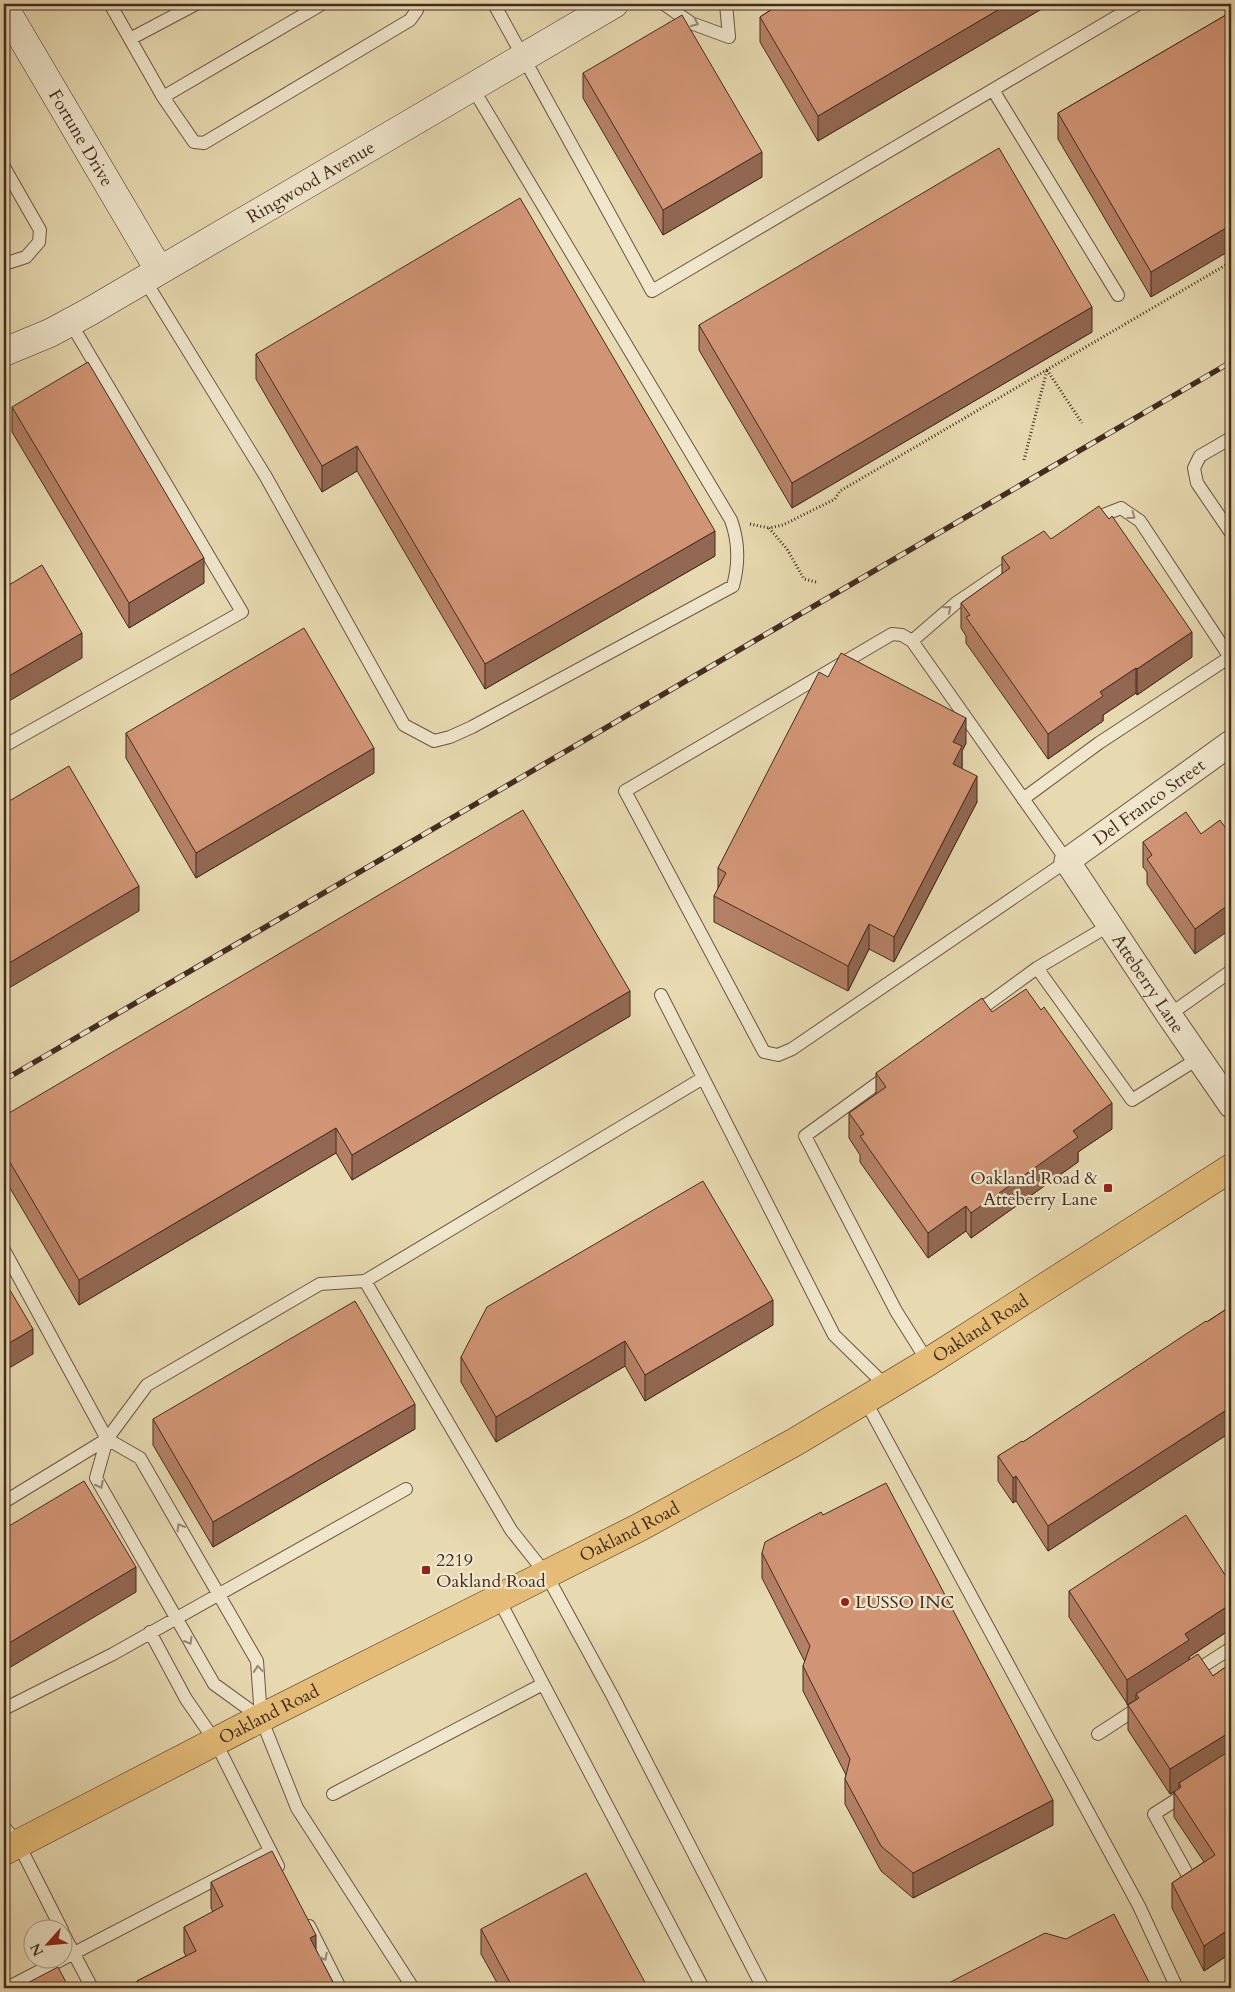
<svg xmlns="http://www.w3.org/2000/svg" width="1235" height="1992" font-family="Cardo,serif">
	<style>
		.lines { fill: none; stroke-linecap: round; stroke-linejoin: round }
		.lane-casing { stroke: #6c5643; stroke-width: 14 }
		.street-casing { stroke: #6c5643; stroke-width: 27 }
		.secondary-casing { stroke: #432b1f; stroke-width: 29 }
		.primary-casing { stroke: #432b1f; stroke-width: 29 }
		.path { stroke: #432b1f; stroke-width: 3; stroke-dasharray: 1 2.5; stroke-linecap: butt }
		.lane { stroke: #efe6cc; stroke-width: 12 }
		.street { stroke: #efe6cc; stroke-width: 25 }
		.secondary { stroke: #efe6cc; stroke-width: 28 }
		.primary { stroke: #e4bc78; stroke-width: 28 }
		.rail-casing { stroke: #432b1f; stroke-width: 5.5 }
		.rail { stroke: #efe6cc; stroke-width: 4; stroke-dasharray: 11; stroke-linecap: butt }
		.wall { fill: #b48065; stroke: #432b1f }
		.shaded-wall { fill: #926852; stroke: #432b1f }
		.building { fill: #d19575; stroke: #432b1f }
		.oneway { stroke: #998876 }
		.poi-dot { fill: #8f2418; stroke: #efe6cc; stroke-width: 2 }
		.labels { text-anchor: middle; stroke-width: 4.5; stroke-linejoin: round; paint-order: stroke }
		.street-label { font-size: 18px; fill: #432b1f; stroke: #efe6cc }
		.poi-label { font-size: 18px; fill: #432b1f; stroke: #efe6cc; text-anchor: start }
	</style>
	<rect width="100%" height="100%" fill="#e7d9b0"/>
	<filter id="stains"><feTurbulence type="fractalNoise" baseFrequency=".004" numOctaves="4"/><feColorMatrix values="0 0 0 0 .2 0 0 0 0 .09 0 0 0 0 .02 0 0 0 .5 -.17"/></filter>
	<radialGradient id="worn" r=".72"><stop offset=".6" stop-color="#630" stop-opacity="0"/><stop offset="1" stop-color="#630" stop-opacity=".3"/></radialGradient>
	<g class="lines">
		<g class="lane-casing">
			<path id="lane" d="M110,4l20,35 66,-35
				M494,4l158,287 486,-287
				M664,4l27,19 38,14 -3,-33
				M130,39l33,58 31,45 10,1 206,-123 7,-10 -4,-6
				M993,90l125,205
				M163,97l159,-93
				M4,167l36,63 -1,12 -13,15 -22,7
				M144,279l122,198 138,248 30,16 16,-4 22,-10 261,-141c6,-22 6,-44 -2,-66l-259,-433
				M1231,438l-31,18 -6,12 3,15 34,50
				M1091,520l30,-12 19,13 91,138
				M892,634l10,1 10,6 155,220 -275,188 -14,6 -14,-3 -139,-261z
				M912,641l44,-38 59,-40
				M4,746l238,-134 -172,-290
				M1023,799l76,-56 131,-86
				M1037,968l95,132 67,-42
				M661,995l173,340 53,52
				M974,1014l63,-46 73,-43
				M1169,1015l62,-44
				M889,1075l-84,61 91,175 32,51
				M4,1250l103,189 33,19 117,203 4,57 36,90 116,180
				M365,1281l146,249 35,44 66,121 151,293
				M865,1400l274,506 38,82
				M107,1439l-11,39 118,206 47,34
				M4,1502l103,-63 40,-54 173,-101 45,-3 338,-203
				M498,1598l205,390
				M150,1632l36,67 29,42 63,125
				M1191,1674l40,-26
				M4,1709l109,-55 293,-165
				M1098,1734l43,-28
				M1187,1793l-33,21 36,65
				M333,1794l210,-110
				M4,1827l14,16 44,87
				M309,1926l31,62
				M62,1931l30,57
				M7,1988l263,-137"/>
		</g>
		<g class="street-casing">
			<g id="street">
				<path id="s1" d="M1231,743l-164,118 102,154 62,90"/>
			</g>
		</g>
		<g class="secondary-casing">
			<g id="secondary">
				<path id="s2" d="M4,7l155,263"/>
				<path id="s3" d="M4,352l46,-19 39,-21 525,-308"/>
			</g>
		</g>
		<g class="primary-casing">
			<g id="primary">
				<path id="s4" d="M4,1851l257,-133 379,-191 155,-85 133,-80 303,-194"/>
			</g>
		</g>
		<path class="path" d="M1047,370l35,53
			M1024,460l23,-90
			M750,524l19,4
			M816,582l-12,-3 -17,-30 -18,-21 14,-3 52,-26 5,-8 391,-229"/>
		<use href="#lane" class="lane"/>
		<use href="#street" class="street"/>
		<use href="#secondary" class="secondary"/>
		<use href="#primary" class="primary"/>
		<g class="rail-casing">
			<path id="rail" d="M4,1080l1227,-718"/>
		</g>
		<use href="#rail" class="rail"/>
	</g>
	<path class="wall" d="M775,4h275l-232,137 -58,-99v-25l15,-10z
		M1231,12l-80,285 -93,-158v-26z
		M583,73l179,104 -99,58 -80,-137z
		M699,325l393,7 -300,176 -93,-158z
		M256,354l459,202 -230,133 -128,-218 -35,21 -66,-113z
		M12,407l192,176 -75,45 -117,-196z
		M1051,539l141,118 -55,38 -1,-2 -33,22v6l-55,38 -82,-116v-7l-5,-8v-25l41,-29v-17z
		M828,677l138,66 -4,8v17l15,34 -83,160 -25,-13 -21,42 -134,-69v-26l4,-7v-21z
		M126,733l248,40 -178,105 -70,-120z
		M1201,834l-6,120 -48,-70v-12l-4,-5v-25z
		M992,1012l120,117 -34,23v10l-107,76 -5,-7 -38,27 -68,-96v-7l-11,-17v-25l27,-19v-21z
		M630,1016l-278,164 -16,-27 -257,152 -75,-127v-62z
		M1231,1306v126l-183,119 -32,-50 -3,2 -15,-22v-25l25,-14z
		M773,1325l-128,76 -20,-35 -129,76 -35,-60v-25z
		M153,1419l262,10 -202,118 -60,-102z
		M823,1515l230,310 -140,73 -32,-27 -36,-67v-25l1,-4 -43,-84v-25l2,-4 -43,-84v-25z
		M1231,1584v45l-42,28v3l24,16 18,-13v290l-27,18 -32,-63v-25l32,-21 -30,-45v-25l-4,2 -42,-64v-25l-59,-88v-26z
		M211,1882l105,68 20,38h-199v-7l49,-25 -2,-4v-25l29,-15 -2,-4z
		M481,1929l167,59h-148l-19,-34z"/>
	<path class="shaded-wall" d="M157,4h8l-8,5z
		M1008,4h42l-232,137v-25z
		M762,152v25l-99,58v-25z
		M5,182v25l-1,1v-25z
		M1231,225v25l-80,47v-25z
		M1092,307v25l-300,176v-25z
		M357,446v25l-35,21v-26z
		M715,531v25l-230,133v-25z
		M204,558v25l-75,45v-25z
		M1192,632v25l-55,38v-26z
		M82,633v25l-78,46v-25z
		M1136,668v25l-33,22v6l-55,38v-25l52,-42z
		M966,718v25l-4,8v20l-9,18v-47z
		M374,748v25l-178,105v-25z
		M977,776v26l-83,160v-25z
		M139,886v25l-135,80v-25z
		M1231,903v26l-36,25v-25z
		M869,924v25l-21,42v-25z
		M630,991v25l-278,164v-25z
		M1112,1103v26l-34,23v10l-107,76v-25l102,-82z
		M336,1128v25l-257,152v-25z
		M966,1206v25l-38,27v-25z
		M773,1300v25l-128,76v-26z
		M33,1329v25l-29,17v-25z
		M625,1341v25l-129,76v-25z
		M415,1404v25l-202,118v-25z
		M1231,1407v25l-183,119v-25z
		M1016,1476v25l-3,2v-25z
		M136,1567v25l-132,79v-25z
		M1231,1604v25l-42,28v9l-53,28v6l-9,5v-25l58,-46z
		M1227,1734v25l-48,24v6l-9,5v-25z
		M1053,1800v25l-140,73v-25z
		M1231,1928v25l-27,18v-25z
		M316,1935v25l-6,-22z
		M534,1985v3h-6z"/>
	<path class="building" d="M775,4h233l-190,112 -58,-99 17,-11z
		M1231,12v213l-80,47 -93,-159z
		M682,15l80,137 -99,58 -80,-137z
		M999,148l93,159 -300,176 -93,-158z
		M520,198l195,333 -230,133 -128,-218 -35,20 -66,-112z
		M88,362l116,196 -75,45 -117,-196z
		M1099,506l10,13 3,-3 80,116 -55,37 -1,-1 -36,24 3,4 -55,38 -82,-117 4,-2 -9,-12 49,-35 -8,-11 42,-26 7,8z
		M42,565l40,68 -78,46v-91z
		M304,628l70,120 -178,105 -70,-120z
		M841,653l125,65 -13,24 9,4 -9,18 24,12 -83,161 -25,-13 -21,42 -134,-70 12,-23 -8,-5 101,-196 9,5z
		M69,766l70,120 -135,80v-162z
		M523,810l107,181 -278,164 -16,-27 -257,152 -75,-128v-36z
		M1186,812l15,22 19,-14 11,16v67l-36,26 -48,-70 5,-4 -9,-13z
		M1026,989l15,21 3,-3 68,96 -39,28 5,6 -107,76 -5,-7 -38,27 -68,-97 4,-2 -15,-21 37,-26 -10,-14 106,-75 10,14z
		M703,1181l70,119 -128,75 -20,-34 -129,76 -35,-60 26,-50z
		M4,1280l29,49 -29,17z
		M355,1301l60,103 -202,118 -60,-103z
		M1231,1306v101l-183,119 -32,-50 -3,2 -15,-22 24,-15 1,1 163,-108 20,-13 1,1z
		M84,1481l52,86 -132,79v-117z
		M886,1483l167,317 -140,73 -32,-27 -36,-67 5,-20 -47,-93 7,-20 -48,-93 3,-11 56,-30 2,3z
		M1186,1515l45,69v20l-46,30 4,6 -62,40 -58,-89z
		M1198,1654l15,22 18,-13v71h-4l-57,35 -42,-64 11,-7 -3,-4z
		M1231,1750v178l-27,18 -32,-63 43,-28 -41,-63 7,-5 -2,-4z
		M272,1851l44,84 -6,3 26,50h-195l-4,-7 59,-30 -12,-24 39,-21 -12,-24z
		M586,1873l62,115h-112l-2,-3 -6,3h-15l-32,-59z
		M1114,1914l38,74h-213l106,-55 21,6z
		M58,1967l11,21h-51z
		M1231,1981v7h-5l-1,-2z"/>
	<defs><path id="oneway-chevron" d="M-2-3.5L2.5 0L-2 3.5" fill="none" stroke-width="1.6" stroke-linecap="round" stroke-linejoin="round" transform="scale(1.25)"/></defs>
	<g class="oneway">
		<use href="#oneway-chevron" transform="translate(695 23) rotate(24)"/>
		<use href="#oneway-chevron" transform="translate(1132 516) rotate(36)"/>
		<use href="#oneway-chevron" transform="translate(948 609) rotate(-40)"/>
		<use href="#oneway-chevron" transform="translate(100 1485) rotate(63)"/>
		<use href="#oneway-chevron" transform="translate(180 1527) rotate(-120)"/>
		<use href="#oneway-chevron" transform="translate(189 1641) rotate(60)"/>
		<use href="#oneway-chevron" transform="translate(258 1669) rotate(-95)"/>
		<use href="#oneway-chevron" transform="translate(324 1957) rotate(63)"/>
	</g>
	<g class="poi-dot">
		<rect x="1103" y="1183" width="10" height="10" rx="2.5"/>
		<rect x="421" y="1565" width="10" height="10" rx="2.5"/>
		<circle cx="845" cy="1602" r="5"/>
	</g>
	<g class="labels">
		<g class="street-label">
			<text dy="6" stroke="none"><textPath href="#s2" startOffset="152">Fortune Drive</textPath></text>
			<text dy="6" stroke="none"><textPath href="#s3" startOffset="351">Ringwood Avenue</textPath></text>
			<text transform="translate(1149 802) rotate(-36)" y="6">Del Franco Street</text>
			<text dy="6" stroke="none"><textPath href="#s1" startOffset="349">Atteberry Lane</textPath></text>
			<text dy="6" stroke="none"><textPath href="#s4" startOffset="1108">Oakland Road</textPath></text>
			<text dy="6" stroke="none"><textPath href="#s4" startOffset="702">Oakland Road</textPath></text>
			<text dy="6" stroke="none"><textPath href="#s4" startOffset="298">Oakland Road</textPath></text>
		</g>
		<g class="poi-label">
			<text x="1098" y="1184" text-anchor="end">Oakland Road &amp;<tspan x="1098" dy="21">Atteberry Lane</tspan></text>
			<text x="436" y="1566">2219<tspan x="436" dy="21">Oakland Road</tspan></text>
			<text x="855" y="1608">LUSSO INC</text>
		</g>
	</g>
	<rect width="1235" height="1992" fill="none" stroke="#e7d9b0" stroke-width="20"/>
	<rect x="5" y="5" width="1225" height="1982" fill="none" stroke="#432b1f" stroke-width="2.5"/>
	<rect x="10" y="10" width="1215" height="1972" fill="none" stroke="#432b1f"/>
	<g transform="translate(48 1944) rotate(243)"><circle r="24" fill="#efe6cc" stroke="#aa9b87"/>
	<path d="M0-4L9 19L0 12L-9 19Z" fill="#8f2418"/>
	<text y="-8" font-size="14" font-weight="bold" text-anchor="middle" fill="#432b1f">N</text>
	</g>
	<rect width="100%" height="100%" filter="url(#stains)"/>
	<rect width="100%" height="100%" fill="url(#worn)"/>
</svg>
